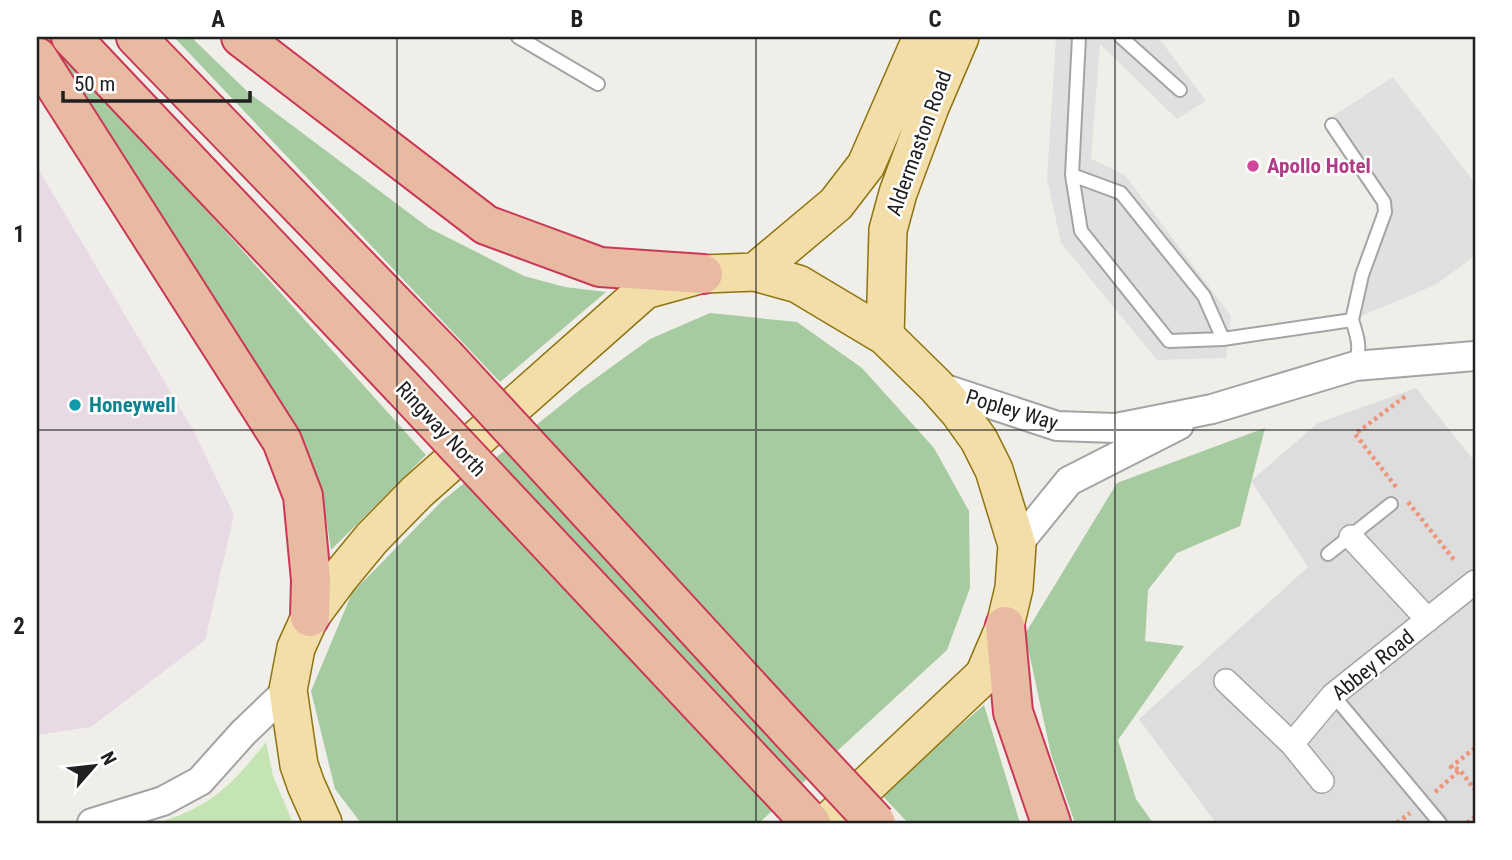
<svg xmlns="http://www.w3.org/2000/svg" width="1512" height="860" font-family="'Roboto Condensed',sans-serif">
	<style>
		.residential { fill: #dedddd }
		.industrial { fill: #e8dae4 }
		.grass { fill: #c5e4b3 }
		.forest { fill: #a7cba0 }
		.parking { fill: #e0e0e0 }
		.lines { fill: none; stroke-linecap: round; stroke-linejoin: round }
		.service-casing { stroke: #a4a4a4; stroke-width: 16 }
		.minor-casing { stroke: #a4a4a4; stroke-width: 26 }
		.tertiary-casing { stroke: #a4a4a4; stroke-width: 32 }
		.primary-casing { stroke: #8e740f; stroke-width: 40 }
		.trunk-casing { stroke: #ca3857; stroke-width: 42 }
		.path { stroke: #ed967c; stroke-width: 4.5; stroke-dasharray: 3.5 3.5; stroke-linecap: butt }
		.service { stroke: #fff; stroke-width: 12 }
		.minor { stroke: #fff; stroke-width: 23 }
		.tertiary { stroke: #fff; stroke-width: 28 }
		.primary { stroke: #f3dda9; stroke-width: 37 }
		.trunk { stroke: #e9baa2; stroke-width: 38 }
		.trunk-bridge-casing { stroke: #ca3857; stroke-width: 42; stroke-linecap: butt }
		.trunk-bridge { stroke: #e9baa2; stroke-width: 38 }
		.grid { fill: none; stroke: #202020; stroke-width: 2; stroke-opacity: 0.55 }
		.hotel-dot { fill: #d1479c; stroke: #fff; stroke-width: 2.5 }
		.culture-dot { fill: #0f9aa8; stroke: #fff; stroke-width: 2.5 }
		.labels { text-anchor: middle; stroke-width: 5; stroke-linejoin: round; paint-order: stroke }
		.street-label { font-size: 21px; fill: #202020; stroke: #fff }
		.hotel-label { font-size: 21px; font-weight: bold; fill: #b23c85; stroke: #fff; text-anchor: start }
		.culture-label { font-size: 21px; font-weight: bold; fill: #0d838f; stroke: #fff; text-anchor: start }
		.neatline { fill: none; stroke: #202020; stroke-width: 2.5 }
		.grid-label { font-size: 23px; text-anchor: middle; font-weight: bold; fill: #202020 }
	</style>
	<rect width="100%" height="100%" fill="#f0eee8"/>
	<path class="residential" d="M1416,388l59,74v361h-259l-77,-104 169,-152 -57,-86 67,-58z"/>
	<path class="industrial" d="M37,167l155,261 42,87 -29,125 -114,87 -54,8z"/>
	<path class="grass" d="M266,742l7,34 20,47h-136c54,-16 75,-38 109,-81z"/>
	<path class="forest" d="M37,37h14l375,418 -95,95 -8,-52 -30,-59 -219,-350z
		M174,37h17l58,56 180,135 95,48 41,11 41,5 -106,90z
		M710,313l87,9 65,46 72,80 35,63 1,77 -23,62 -188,173h-398l-26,-34 -24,-98 41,-98 90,-92 139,-112 69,-50z
		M1265,428l-25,98 -63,27 -29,37 -3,51 39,5 -66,94 18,59 17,24h-78l-24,-69 -26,-120 92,-151z
		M984,705l36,118h-112l-27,-29z"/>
	<path class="parking" d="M1056,37h102l48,64 -29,18 -77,-75 -9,115 34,16 106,141 -5,42 -69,2 -96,-117 -14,-64z
		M1393,77l82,106v73l-40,29 -83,35 39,-117 -61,-85z"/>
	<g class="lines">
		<g class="service-casing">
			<path id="service" d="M518,37l80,47
				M1079,37l-7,138 9,56 88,110 54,-2 129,-19c6,18 9,28 3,46
				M1121,37l59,53
				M1332,125l52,77 1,10 -23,63 -10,45
				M1072,175l49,18 83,103 19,43
				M1328,554l63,-50
				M1333,695l107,128"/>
		</g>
		<g class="minor-casing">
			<path id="minor" d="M1351,537l77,83
				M1226,681l66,63 30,37
				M1292,744l41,-49 142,-113"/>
		</g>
		<g class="tertiary-casing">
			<path id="tertiary" d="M936,386l121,40 59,2 96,-19 143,-43 120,-10
				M1017,545l52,-64 110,-56
				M92,823l71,-22 37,-20 43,-48 45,-43"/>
		</g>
		<g class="primary-casing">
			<path id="primary" d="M755,272l81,-68 30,-39 56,-128
				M885,336l3,-106 10,-37 32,-86 30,-70
				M323,823l-17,-38 -7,-20 -11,-75 8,-42 14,-31 29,-39 33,-40 45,-46 228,-202 58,-16 52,-2 43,12 87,52 51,50 23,26 20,28 15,30 23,75 -3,43 -9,38 -21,49 -157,148"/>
		</g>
		<g class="trunk-casing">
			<path id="trunk" d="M71,37l331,350
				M136,37l309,319
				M241,37l245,188 114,42 103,7
				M37,57l245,384 21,55 8,84 -1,37
				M564,485l226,246
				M524,517l287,306
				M1005,626l8,86 38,111"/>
		</g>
		<path class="path" d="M1396,487l-41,-53 52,-39
			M1408,502l47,59
			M1475,748l-24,19 9,3 15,20
			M1435,792l25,-22
			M1397,823l13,-10
			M1467,823l8,-6"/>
		<use href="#service" class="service"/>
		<use href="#minor" class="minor"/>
		<use href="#tertiary" class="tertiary"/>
		<use href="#primary" class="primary"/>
		<use href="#trunk" class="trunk"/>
		<g class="trunk-bridge-casing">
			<path id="trunk-bridge" d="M445,356l119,129
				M402,387l122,130
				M790,731l86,92"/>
		</g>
		<use href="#trunk-bridge" class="trunk-bridge"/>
	</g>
	<path class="grid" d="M397,37v786M756,37v786M1115,37v786M37,430h1438"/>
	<circle class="hotel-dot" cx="1253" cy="166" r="7"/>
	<circle class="culture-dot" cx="75" cy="405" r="7"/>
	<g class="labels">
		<g class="street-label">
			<text transform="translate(919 143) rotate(-70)" y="7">Aldermaston Road</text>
			<text transform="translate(1012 410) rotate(17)" y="7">Popley Way</text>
			<text transform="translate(441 429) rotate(47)" y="7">Ringway North</text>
			<text transform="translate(1373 665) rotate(-39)" y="7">Abbey Road</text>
		</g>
		<g class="hotel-label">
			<text x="1267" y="173">Apollo Hotel</text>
		</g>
		<g class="culture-label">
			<text x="89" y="412">Honeywell</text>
		</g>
	</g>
	<rect width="1512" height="860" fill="none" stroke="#ffffff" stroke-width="77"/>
	<g transform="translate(94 766) rotate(62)" stroke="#ffffff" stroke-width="5" paint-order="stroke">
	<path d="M0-5L12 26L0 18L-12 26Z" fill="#202020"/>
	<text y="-10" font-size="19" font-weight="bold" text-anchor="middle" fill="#202020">N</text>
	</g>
	<path d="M63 91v10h187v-10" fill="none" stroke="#202020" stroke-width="3.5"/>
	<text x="74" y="91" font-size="21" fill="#202020" stroke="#ffffff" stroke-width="5" paint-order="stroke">50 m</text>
	<rect x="38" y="38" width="1436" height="784" class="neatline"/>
	<g class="grid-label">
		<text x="218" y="27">A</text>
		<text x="577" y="27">B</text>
		<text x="935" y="27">C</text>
		<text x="1294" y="27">D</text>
		<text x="19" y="242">1</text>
		<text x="19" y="634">2</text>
	</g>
</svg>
